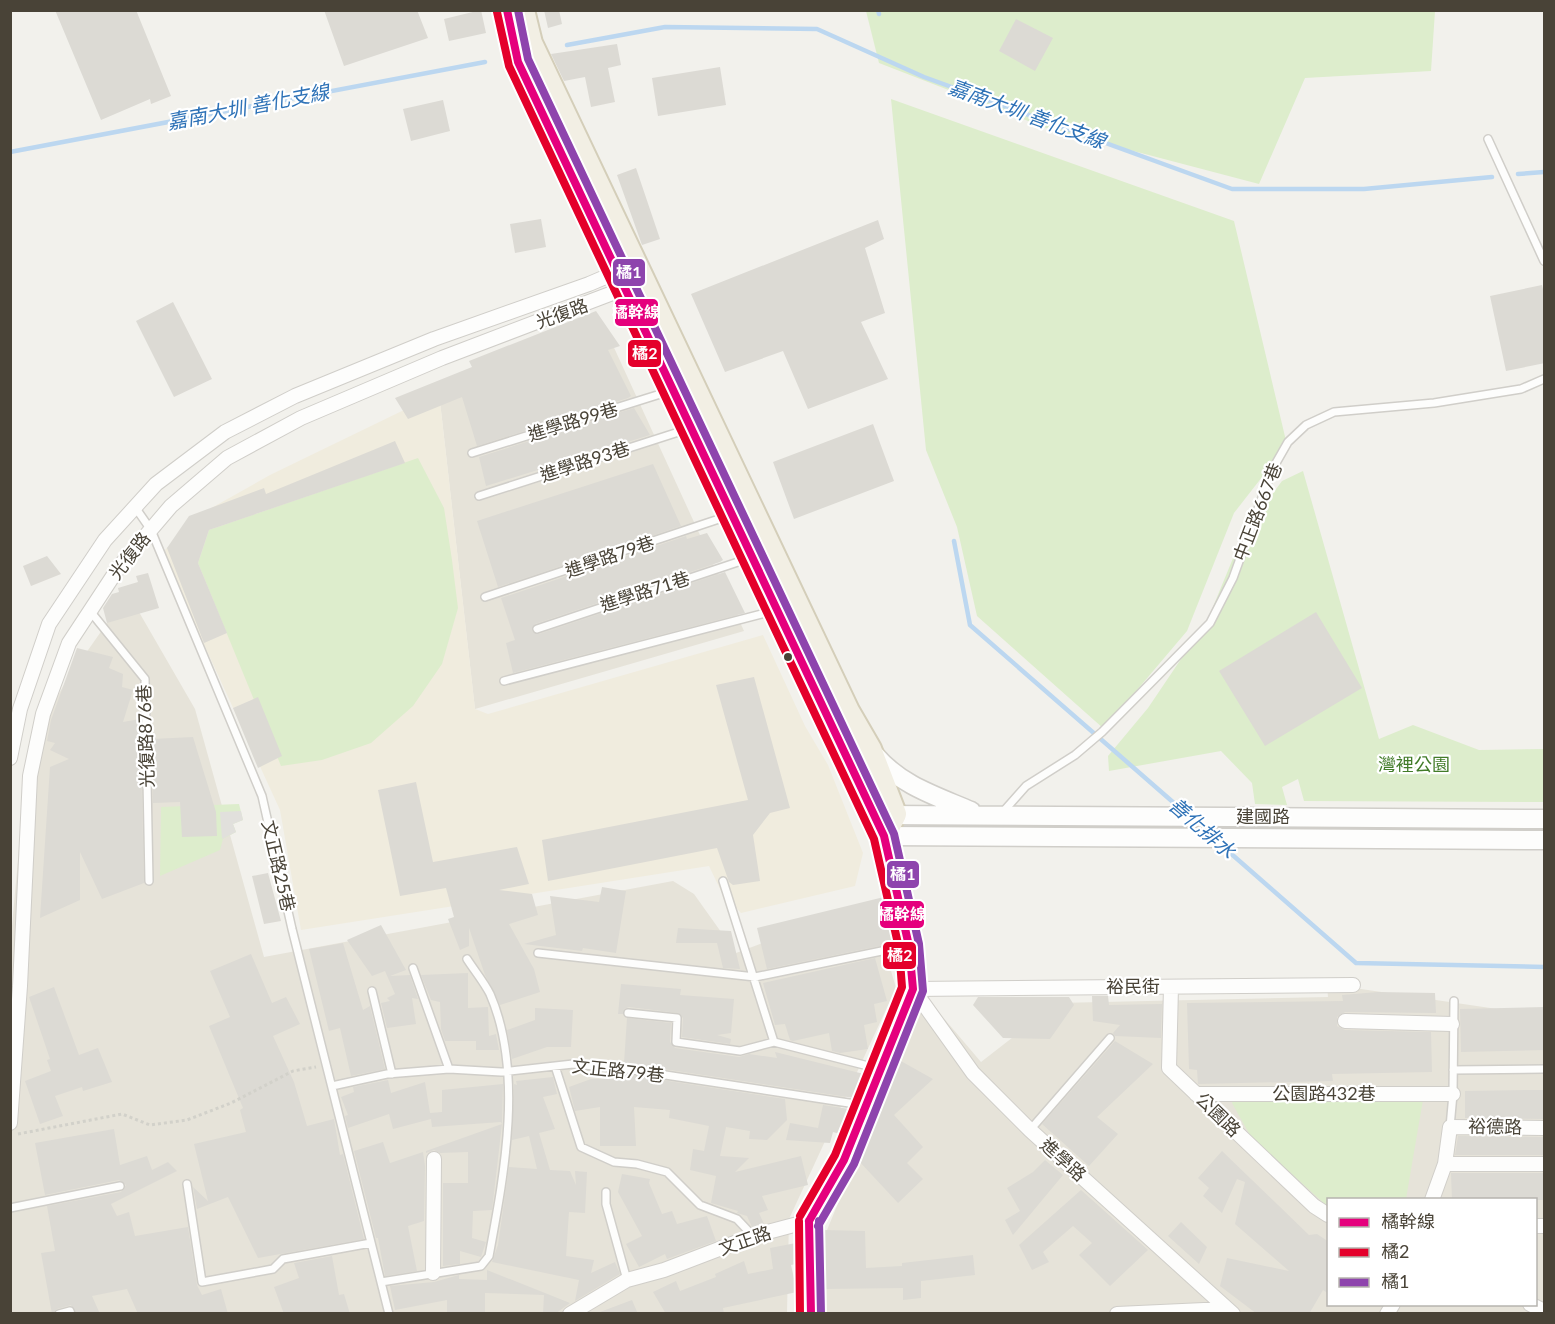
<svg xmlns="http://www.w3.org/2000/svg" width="1555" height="1324" font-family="Lato,'Noto Sans TC',sans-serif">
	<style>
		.residential { fill: #e6e3d9; fill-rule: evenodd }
		.education { fill: #f0ecde }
		.green { fill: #ddedcc }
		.parking { fill: #e1e0dc }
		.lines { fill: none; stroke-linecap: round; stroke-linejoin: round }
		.stream { stroke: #bcd7f0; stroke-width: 4.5 }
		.building { fill: #dcdad4 }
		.service-casing { stroke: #d0cec9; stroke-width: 10 }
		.minor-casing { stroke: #d0cec9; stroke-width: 16 }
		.tertiary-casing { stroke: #d0cec9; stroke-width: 21 }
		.primary-casing { stroke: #d4ceb9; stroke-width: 26 }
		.path { stroke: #d2d1ca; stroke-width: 3; stroke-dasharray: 3 3; stroke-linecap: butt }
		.service { stroke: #fdfdfc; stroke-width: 7 }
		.minor { stroke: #fdfdfc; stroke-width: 14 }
		.tertiary { stroke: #fdfdfc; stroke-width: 18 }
		.primary { stroke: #f2efe4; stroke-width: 22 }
		.bus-1-casing { stroke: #fff; stroke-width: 12 }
		.bus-2-casing { stroke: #fff; stroke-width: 12 }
		.bus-3-casing { stroke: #fff; stroke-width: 12 }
		.bus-1 { stroke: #e5007d; stroke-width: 8 }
		.bus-2 { stroke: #e4002b; stroke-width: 8 }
		.bus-3 { stroke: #8e44ad; stroke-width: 8 }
		.bus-dot { fill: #494337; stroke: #fff; stroke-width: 2 }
		.labels { text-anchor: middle; stroke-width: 4.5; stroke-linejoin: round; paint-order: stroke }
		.street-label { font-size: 18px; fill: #494337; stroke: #fff }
		.park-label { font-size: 18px; fill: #427c29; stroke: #fff }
		.water-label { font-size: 20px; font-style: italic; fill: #2e72b7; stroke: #fff }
		.line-badge { stroke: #fff; stroke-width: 2 }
		.badge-label { font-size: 16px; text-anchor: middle; font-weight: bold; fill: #fff }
	</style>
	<rect width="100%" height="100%" fill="#f2f1ec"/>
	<path class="residential" d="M605,328l139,303 -269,78 -36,-316z
		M128,593l67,116 69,248 409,-76 21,13 42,59 135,-51 25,86 -107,231 -2,94 -776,1v-377l17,-188 37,-66z
		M1327,984l217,32v297l-719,1 2,-84 97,-235 57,67 76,-59 271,-6zM1328,1200h208v104h-208z"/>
	<path class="education" d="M439,393l36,316 13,5 275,-79 42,91 23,39 35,88 -8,33 -114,27 -19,-20 -13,-27 -408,64 -21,-120 -118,-257 37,-38 71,-40z"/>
	<path class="green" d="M866,11h569l-4,60 -126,7 -46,106 -213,-56 -167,-65z
		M891,99l343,122 53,224 -53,68 -47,118 -83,98 -127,-113 -20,-89 -31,-77z
		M418,458l26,50 8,52 6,48 -16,56 -29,42 -42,37 -49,17 -41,6 -83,-203 11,-33z
		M1303,471l76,268 34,-14 66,25 65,-1v53l-240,-1 -6,-22 -16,8 5,18 -32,-1 -3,-21 -31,-32 -112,20 -1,-15 40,-48 60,-89 35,-85 39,-53z
		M239,804l4,16 -10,4 3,8 -13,7 -3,11 -60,26 1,-69z
		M1425,1088l-19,111 -78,1v7l-77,-70 -19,-34 1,-5z"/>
	<path class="parking" d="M241,811l2,9 -10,4 3,8 -14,7 -2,-27z"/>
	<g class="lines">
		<path class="stream" d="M878,10l1,4
			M567,45l98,-18 152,2 107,48 308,112h132l128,-12
			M10,152l475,-90
			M1518,174l26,-2
			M954,541l16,84 212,185
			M1220,844l136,119 188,4"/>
	</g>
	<path class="building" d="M55,10h81l35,86 -20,8 -1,-5 -49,21z
		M324,10h93l11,28 -84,28z
		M481,10l5,23 -37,8 -5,-22z
		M544,10h15l3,14 -14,4z
		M1016,19l37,19 -18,33 -36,-20z
		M617,44l4,21 -13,3 7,34 -24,5 -6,-30 -21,4 -13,-27z
		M720,67l6,38 -68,11 -6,-38z
		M443,100l7,31 -39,10 -8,-32z
		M636,168l24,71 -18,6 -25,-70z
		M541,219l5,28 -31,6 -5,-29z
		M878,220l6,19 -19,9 20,65 -24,9 27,57 -80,30 -25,-58 -58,21 -34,-78z
		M1542,285l3,12v66l-39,8 -16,-75z
		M173,302l39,77 -38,18 -38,-76z
		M596,311l24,35 -12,4 23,46 -3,2 -151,48 -15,-49 -54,22 -13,-21 77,-31 -3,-6z
		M634,408l16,27 -164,51 -7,-29z
		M873,424l21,57 -100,38 -21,-57z
		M395,441l10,22 -196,67 -11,33 29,70 -23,10 -37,-95 22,-32 75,-28 2,6z
		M653,464l28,62 -183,61 -21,-66z
		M707,533l16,27 -3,2 -185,62 -3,7 7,3 186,-62 20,41 -232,60 -7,-30 9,-3 -14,-42 185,-62 1,3z
		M47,556l14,18 -30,12 -8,-20z
		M148,573l11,35 -52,15 -4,-15 9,-14 7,-2 -1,-4 20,-6 -2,-6z
		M1316,612l46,76 -97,58 -46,-75z
		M77,648l36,9 -4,11 14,6 -1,13 11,3 -10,32 17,-3 4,164 -42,16 -22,-47v48l-40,18 10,-151 19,-8 -19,-9 5,-7 -8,-2 4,-21z
		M754,677l36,131 -20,5 -17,22 7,46 -27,4 -4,-3 -12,-34 -169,33 -6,-41 206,-40 -32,-115z
		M258,697l24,59 -24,12 -25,-60z
		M193,737l23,75 1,24 -35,1 -2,-35 -27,1 -1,-64z
		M416,782l17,80 84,-15 12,37 -30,6 33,4 6,21 -29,9 25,45 6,23 -40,13 -15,-30 -16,-47v18l-9,4 -12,-31 6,-2 -8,-29 -46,8 -22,-106z
		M268,873l13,48 -17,3 -12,-48z
		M602,887l24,4 -10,62 -33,-5 -1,3 -58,-7 32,-9 -6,-39 49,6z
		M884,897l10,46 -127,26 -10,-41z
		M381,925l25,45 -16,6 20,-1 8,24 -6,-1 4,26 -29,4 -6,-25 9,-2 -3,-3 8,-4 -10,-23 -13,5 -25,-36z
		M678,928l53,3 9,38 -17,-1 -6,-25h-41z
		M343,943l20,67 7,-4 15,63 -34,7 -11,-48 -11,3 -20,-82z
		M251,954l21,49 14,-6 14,27 -27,12 21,46 13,44 27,-7 6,36 3,-1 21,85 -106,19 -30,-61 -31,12 -4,-22 15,14 -14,-57 52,-12 -6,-22 3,-2 -34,-82 21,-9 -20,-46z
		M875,958l12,43 -13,3 3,18 -13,3 4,24 -28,4 -8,-2 -3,-18 -36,8 -3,-1 -5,-16 -10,1 -12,-42z
		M468,973v35l20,-1 1,29 7,-2 3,16h-23v-9h-31l-4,-12 -1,-27 -9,-2 -10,-25z
		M621,984l60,5 -1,6 54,4 -3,34 -14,2 14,4 -1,5 -48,-7 1,-19 -5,-5 -49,-6 -5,2 -1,5h-5z
		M54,987l25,68 19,-7 14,34 -29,9 -1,-4 -27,9 8,20 -23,8 -15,-43 26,-10 -4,-11 3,-1 -21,-62z
		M1378,992l57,1 1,20 -91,-1 -8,5v9l8,4 86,2 1,40 -100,2 1,7 -135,3 -1,-14 -8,-1 -2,-66 156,-2 -1,-6z
		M1092,996h16l1,9 53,-1 -1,34 -46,-2 -2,-3 7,-8 -27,-4z
		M978,997h91l5,8 -24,34 -47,-1 -30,-33z
		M1545,1007v43l-84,2 -1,-43z
		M535,1008l38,2 -2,37h-24l-35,12 -5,-29 28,-10z
		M627,1018l44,5 -1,19 5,6 64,9 10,-3 28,4 -2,-6 89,22 -10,24 -230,-35z
		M1115,1041l38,23 -56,53 21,17 -29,32 -47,-42z
		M899,1060l34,19 -39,36 29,32 -16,16 16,16 -25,24 -40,-43z
		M623,1074l162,25 2,21 -20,20 -18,-1 1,-8 -24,-4 -6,29 29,2 -14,14 66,-16 7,29 -46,11 6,14 -9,3 5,11 -12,3 -5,-11 -10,-3 1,-2 -27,-8 5,-27 -26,-6 3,-21 11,2 5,-25 -40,-8 1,-8 -36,-3 2,39h-36v-39l-25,4 -6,-24 22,-8h32z
		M553,1077l4,17 -14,3 12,32 -16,4 11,37 20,1 6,14 -1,-14 12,1 -2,41 -16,-1 -3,44 28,4 -3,13 24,-11 5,12 -45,27 4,-21 -87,-18 6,-17 11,-78 28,2 -8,-33 -17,4 2,-56 3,1 -1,-4z
		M388,1080l3,13 34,-11 5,31 12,-1v-22l61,-6 -1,40 -10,86 -19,1 -1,27 14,4 -5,15 -21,-6v13l-17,2v-83h25v-31l-28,1 -6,-3 -8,3v-2l76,-27 -1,-2 -69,5 -1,-8 -38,10 -4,-15 -41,14 -3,-12 3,-1 -7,-18 13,-5 -1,-5z
		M1532,1090h13v29l-80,-1v-27z
		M823,1105l26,4 -9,25 -7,-2 -3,11 -44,-3 4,-17 28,5z
		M114,1129l6,36 27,-9 5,14 16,-8 9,9 -66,33 6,12 12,-4 6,24 53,-9 9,58 5,10 19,-6 7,25h-90l-11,-25 -35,7 8,18h-24l-5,-9 -14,4 -5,5 -11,-61 14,-2 -8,-45 74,-14 5,-7 -7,-5 -74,15 -10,-52z
		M1458,1136l87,1v18h-90z
		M383,1142l7,21 33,-11 2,14 -1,55 -16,5 9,45 -32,5 -7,-38h-2l-22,-87z
		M1222,1151l87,84 8,-1 12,8v52l-6,-4 -14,24h-52l-37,-28 7,-28 62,13 -54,-47 10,-42 -8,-3 -15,34 -19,-17 6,-8 -11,-10z
		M1045,1160l18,15 -50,60 -8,-15 15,-9 -13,-23 26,-16z
		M1451,1173h94v27h-93z
		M622,1174l28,5 -1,4 13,31 10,-3 5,13 30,-8 9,25 -49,18 -2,-5 -26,13 -13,-23 16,-8 -24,-44z
		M1081,1190l67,60 -38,36 -31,-31 13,-12 -19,-17 -30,26 6,10 -17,8 -13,-25z
		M1181,1222l26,25 -8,17 -31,-28z
		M823,1230l42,1 1,37 36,-2v-3l71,-8 2,20 -54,6v17l-18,2v-12l-78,1z
		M796,1243v21l-5,1 6,27 -74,16 1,6h-58l-13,-22 23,-11 4,10 36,-14 -1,-3 29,-13 4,13 25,-5 -3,-21z
		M332,1256l7,39 5,-1 6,20h-66l-10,-27 25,-9 -5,-15z
		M487,1270l83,33 -15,11h-12l1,-19 -59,-2v21h-38v-14l-52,10 -5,-24 44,-4 25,-7v4l28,1z
		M632,1300l6,14h-38v-2z"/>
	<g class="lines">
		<g class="service-casing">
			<path id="service" d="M1488,139l56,122
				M472,453l198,-62
				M479,496l209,-67
				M135,507l16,23 111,266 30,133 97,385
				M485,597l243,-81
				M90,611l55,68 4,202
				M537,629l213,-71
				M504,681l269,-70
				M1002,813l24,-27 49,-31 27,-23 108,-109 23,-45 39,-108 16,-28 18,-17 28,-13 100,-9 87,-14 23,-10
				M723,881l51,161 102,26
				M538,953l217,24 151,-31
				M413,968l36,101
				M372,991l20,83
				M628,1013l49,5 -1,24 64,9 34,-9
				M555,1066l26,81 33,15 23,2 30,8 33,33 37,14 16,17
				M1453,1070l91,-1
				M332,1086l55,-12 62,-5 52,3 72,-8 53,5 236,36
				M1450,1127l3,-33 1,-93
				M1030,1130l80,-92
				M187,1184l15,98 71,-13 10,-10 88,-16
				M606,1192v12l21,76
				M10,1208l110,-22
				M381,1282l100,-16 8,-10c15,-81 35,-184 1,-262 -6,-12 -16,-24 -23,-35
				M59,1314l11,-3 1,3"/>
		</g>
		<g class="minor-casing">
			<path id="minor" d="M10,758l10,-49 29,-85 56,-84 51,-56 69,-52 70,-36 139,-57 155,-55 35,-15
				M1171,987l-2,81 145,138 14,9
				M913,989l60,84 57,57 203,184
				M913,989l440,-4
				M1345,1021l107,3
				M1196,1094h257
				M10,1123l10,-137 10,-210 13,-62 26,-71 50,-76 52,-61 56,-48 74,-40 141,-60 189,-72
				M1445,1164h99
				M1432,1200l13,-36 5,-37 94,1
				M1536,1226h8
				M433,1273l1,-114
				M1530,1304l14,7
				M570,1314l57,-34 37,-10 89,-34 56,-15
				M1117,1314l109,-5
				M1387,1314l6,-10"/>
		</g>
		<g class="tertiary-casing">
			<path id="tertiary" d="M875,755c25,30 61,41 96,56
				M881,815l663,4
				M884,836l660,4"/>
		</g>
		<g class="primary-casing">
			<path id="primary" d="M507,10l11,52 366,774 25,110 4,43 -69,171 -35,61 2,93
				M523,10l8,33 317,668 22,38 25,65 -11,22"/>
		</g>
		<path class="path" d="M18,1134l104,-20 28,11 37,-5 44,-17 62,-32 23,-4"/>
		<use href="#service" class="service"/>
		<use href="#minor" class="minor"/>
		<use href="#tertiary" class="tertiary"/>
		<use href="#primary" class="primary"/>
		<g class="bus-1-casing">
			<path id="bus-1" d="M507,10l11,52 366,774 25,110 4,43 -69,171 -35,61
				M809,1221l2,93"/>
		</g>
		<g class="bus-2-casing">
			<path id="bus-2" d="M497,12l12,54 365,773 25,109 3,39 -67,168 -35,61
				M799,1221l1,93"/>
		</g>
		<g class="bus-3-casing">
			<path id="bus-3" d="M518,10l10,49 366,775 25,110 4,47 -69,173 -36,62
				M819,1221l2,93"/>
		</g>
		<use href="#bus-1" class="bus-1"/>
		<use href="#bus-2" class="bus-2"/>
		<use href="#bus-3" class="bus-3"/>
	</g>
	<circle class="bus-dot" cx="788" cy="657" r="5"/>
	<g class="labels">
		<g class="street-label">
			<text transform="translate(562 314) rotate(-20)" y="6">光復路</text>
			<text transform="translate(573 422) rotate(-17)" y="6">進學路99巷</text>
			<text transform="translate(585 462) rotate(-18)" y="6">進學路93巷</text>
			<text transform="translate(1258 512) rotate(-69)" y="6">中正路667巷</text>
			<text transform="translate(130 556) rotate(-52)" y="6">光復路</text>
			<text transform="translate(610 557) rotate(-19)" y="6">進學路79巷</text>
			<text transform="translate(645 592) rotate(-18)" y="6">進學路71巷</text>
			<text transform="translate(146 736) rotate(-92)" y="6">光復路876巷</text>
			<text x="1263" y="823">建國路</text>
			<text transform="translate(278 866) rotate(77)" y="6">文正路25巷</text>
			<text x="1133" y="993">裕民街</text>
			<text transform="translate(618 1071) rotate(6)" y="6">文正路79巷</text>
			<text x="1324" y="1100">公園路432巷</text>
			<text transform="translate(1218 1115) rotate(44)" y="6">公園路</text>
			<text transform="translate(1495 1127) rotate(1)" y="6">裕德路</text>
			<text transform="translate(1063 1160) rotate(42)" y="6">進學路</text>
			<text transform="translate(745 1241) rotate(-19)" y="6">文正路</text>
		</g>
		<g class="park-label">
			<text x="1414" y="771">灣裡公園</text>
		</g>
		<g class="water-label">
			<text transform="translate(248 107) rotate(-11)" y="7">嘉南大圳 善化支線</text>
			<text transform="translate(1027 114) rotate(20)" y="7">嘉南大圳 善化支線</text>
			<text transform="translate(1202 828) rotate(41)" y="7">善化排水</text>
		</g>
	</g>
	<g class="line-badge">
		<rect x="612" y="258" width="34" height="29" rx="6" fill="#8e44ad"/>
		<rect x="614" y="298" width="45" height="29" rx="6" fill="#e5007d"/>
		<rect x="627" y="339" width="35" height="29" rx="6" fill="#e4002b"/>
		<rect x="886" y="860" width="34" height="29" rx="6" fill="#8e44ad"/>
		<rect x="879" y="900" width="46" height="29" rx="6" fill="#e5007d"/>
		<rect x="882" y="941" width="35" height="29" rx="6" fill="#e4002b"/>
	</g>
	<g class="badge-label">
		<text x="629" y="278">橘1</text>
		<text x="636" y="318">橘幹線</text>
		<text x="645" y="359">橘2</text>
		<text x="903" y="880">橘1</text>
		<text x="902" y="920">橘幹線</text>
		<text x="900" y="961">橘2</text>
	</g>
	<rect width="1555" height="1324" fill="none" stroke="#494337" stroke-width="24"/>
	<rect x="1327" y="1198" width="210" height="108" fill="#ffffff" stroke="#b6b4af" stroke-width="1.5"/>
	<rect x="1339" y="1218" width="30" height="9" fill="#e5007d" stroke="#b6b4af" stroke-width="1.5"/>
	<text x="1381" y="1228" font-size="18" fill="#494337">橘幹線</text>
	<rect x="1339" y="1248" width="30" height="9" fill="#e4002b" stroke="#b6b4af" stroke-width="1.5"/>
	<text x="1381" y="1258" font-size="18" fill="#494337">橘2</text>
	<rect x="1339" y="1278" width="30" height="9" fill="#8e44ad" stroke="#b6b4af" stroke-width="1.5"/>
	<text x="1381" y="1288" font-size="18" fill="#494337">橘1</text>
</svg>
